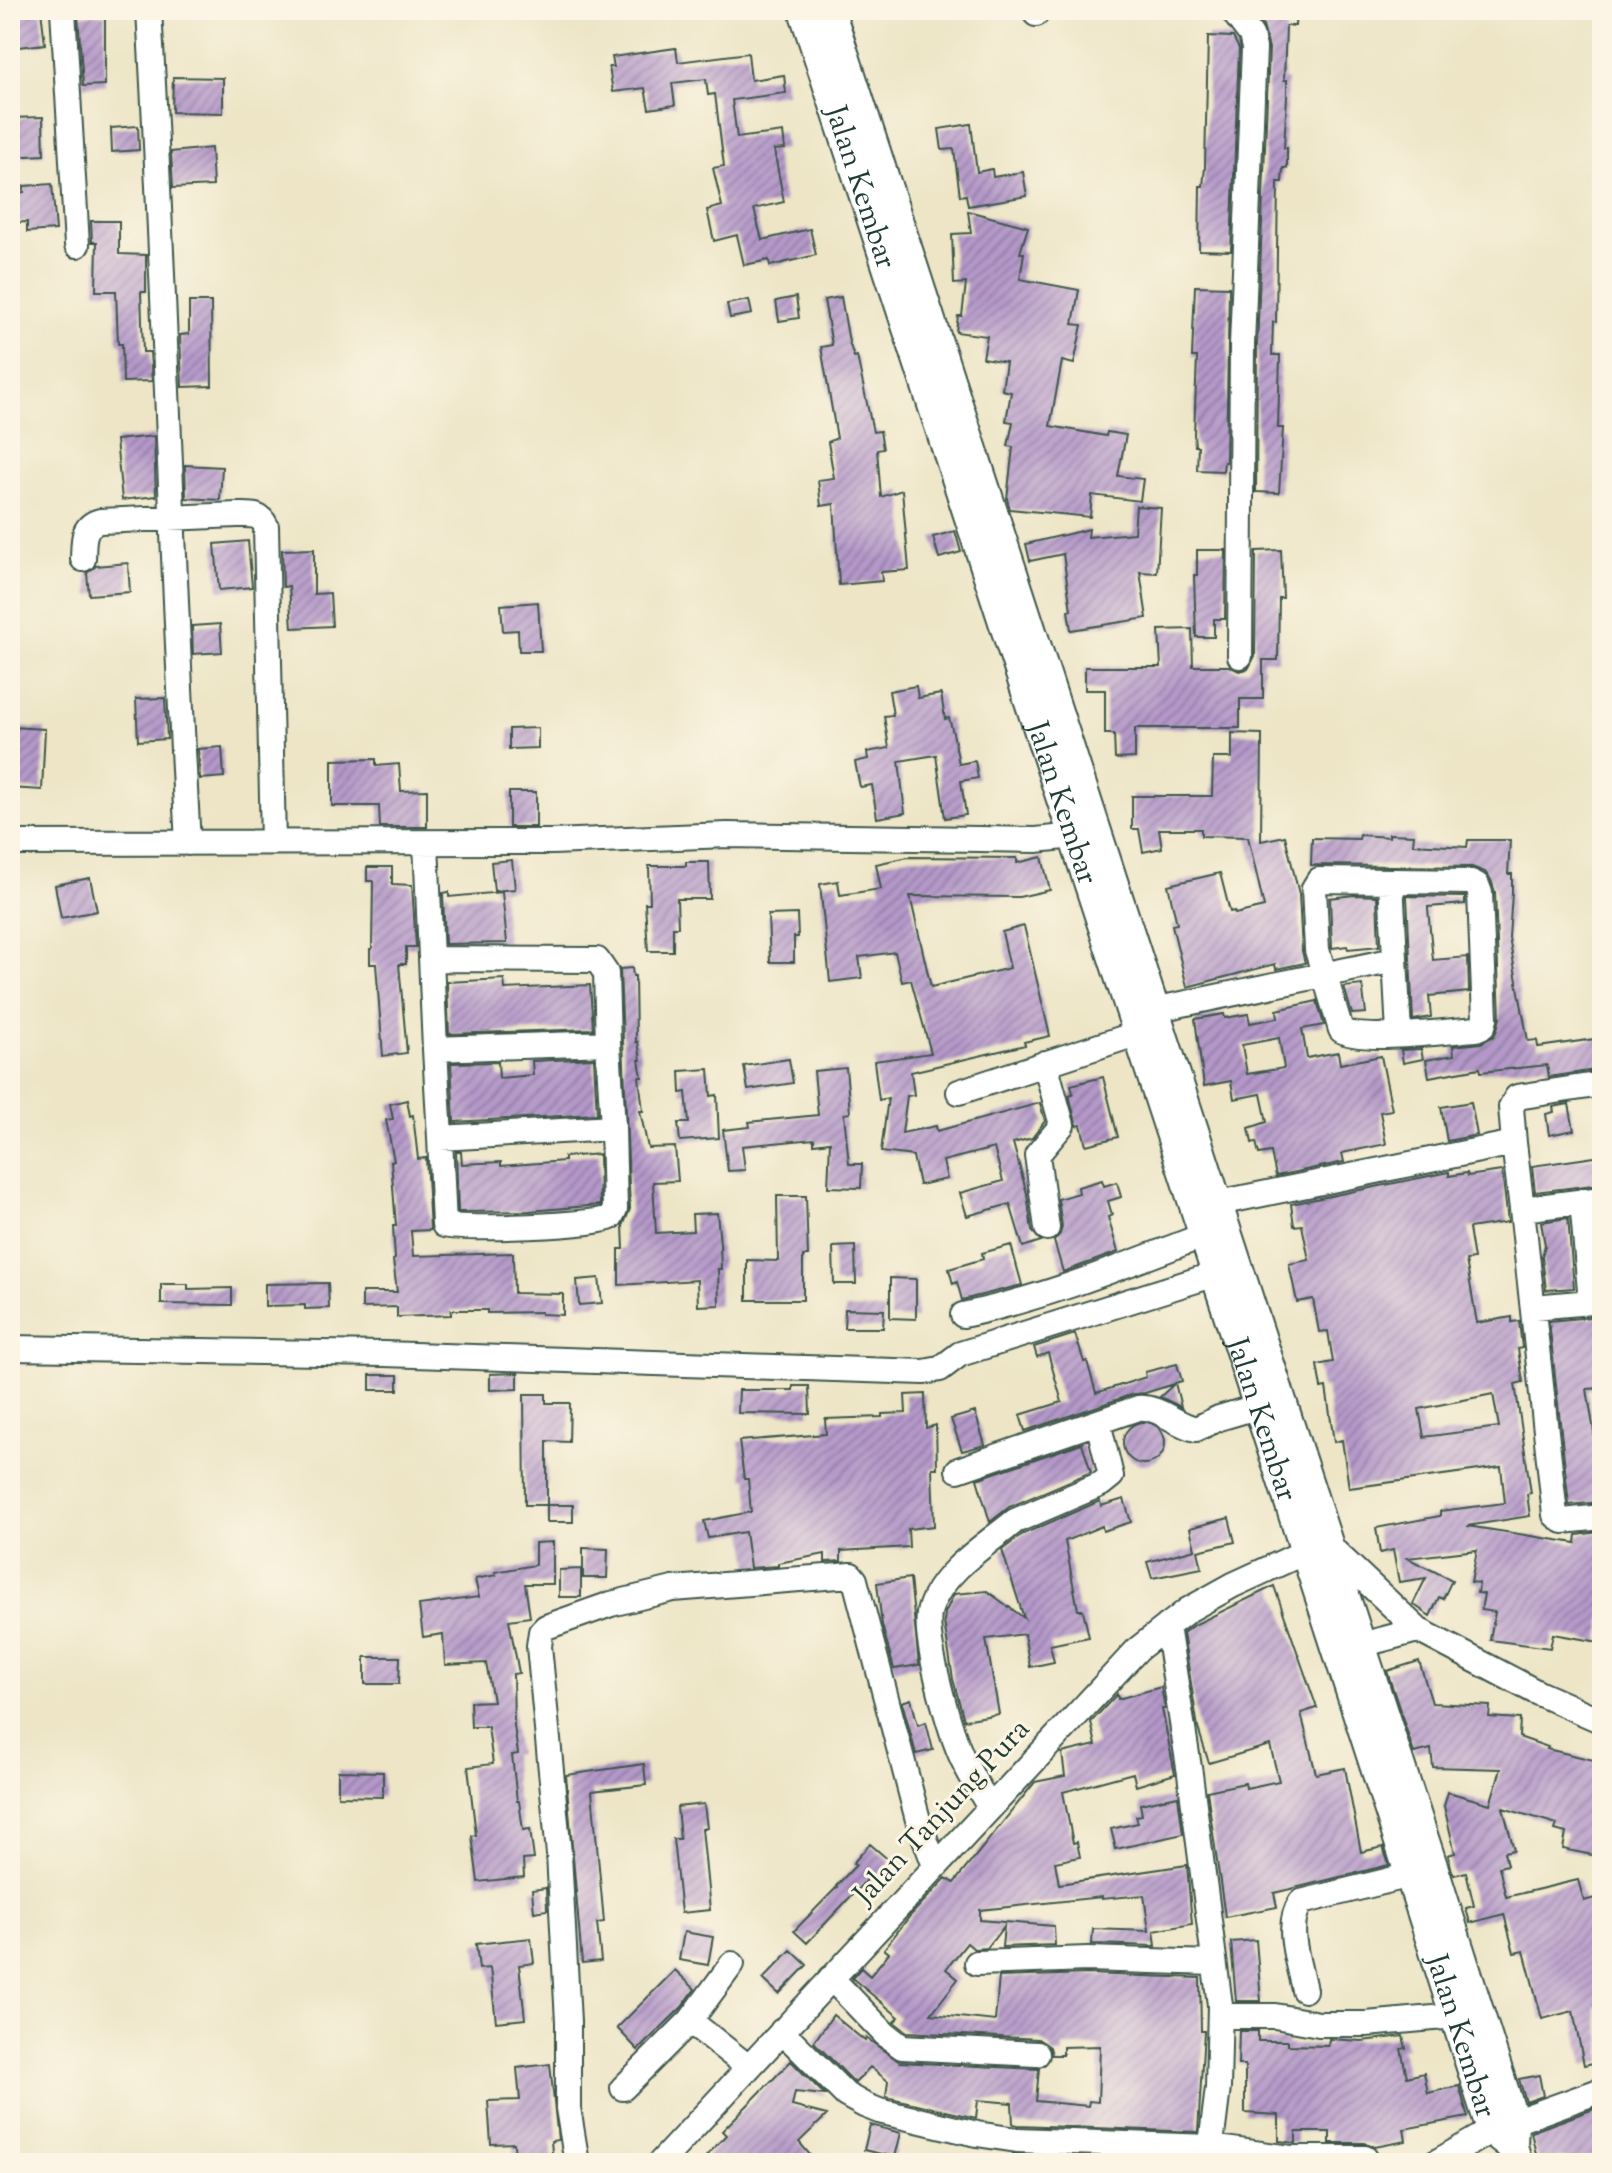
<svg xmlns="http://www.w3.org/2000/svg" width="1612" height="2173" font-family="'Sorts Mill Goudy',serif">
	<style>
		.building { fill: url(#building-hatch); fill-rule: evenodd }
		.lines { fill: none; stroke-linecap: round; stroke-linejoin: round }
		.minor-casing { stroke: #3e564a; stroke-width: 28 }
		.major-casing { stroke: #3e564a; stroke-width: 34 }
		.minor { stroke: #fff; stroke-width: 24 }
		.major { stroke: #fff; stroke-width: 30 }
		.labels { text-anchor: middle; stroke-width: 6; stroke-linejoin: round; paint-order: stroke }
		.street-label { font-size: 30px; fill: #1f3d34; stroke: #fcf5e5 }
	</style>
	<defs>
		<pattern id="building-hatch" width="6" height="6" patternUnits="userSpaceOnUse" patternTransform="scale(2)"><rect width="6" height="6" fill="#b498c9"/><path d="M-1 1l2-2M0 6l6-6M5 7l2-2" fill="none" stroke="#927da4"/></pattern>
	</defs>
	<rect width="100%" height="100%" fill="#fcf5e5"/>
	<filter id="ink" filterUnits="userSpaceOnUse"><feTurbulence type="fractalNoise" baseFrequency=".0125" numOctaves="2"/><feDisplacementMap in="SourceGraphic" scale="16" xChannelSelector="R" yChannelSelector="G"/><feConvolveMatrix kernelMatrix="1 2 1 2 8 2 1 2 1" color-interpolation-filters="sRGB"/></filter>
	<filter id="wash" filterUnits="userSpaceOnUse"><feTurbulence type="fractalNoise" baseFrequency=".006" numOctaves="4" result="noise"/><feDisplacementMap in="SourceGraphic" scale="32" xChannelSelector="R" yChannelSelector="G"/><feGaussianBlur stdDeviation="1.8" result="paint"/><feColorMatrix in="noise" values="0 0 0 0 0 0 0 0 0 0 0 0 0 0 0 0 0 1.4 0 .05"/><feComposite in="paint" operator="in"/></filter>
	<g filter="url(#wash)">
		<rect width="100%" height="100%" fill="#ede5c6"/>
		<g id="blocks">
			<path class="building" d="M10,10h31l4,34 -35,4z
				M1251,10h45l-1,16h-9l-2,54h3v16l-3,52h3v20h-4l-1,14h-4l-2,140h-3l-1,33h8l-2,73h5l-4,65 -23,-1 1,-147 12,-297 -6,-22z
				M105,14v71l-22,1 -5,-71z
				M1208,36l25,1 6,12 -8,202 -32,-1 1,-64h3l2,-19z
				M676,48l2,14 70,-9 3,27 33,-5 2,18 -54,7 5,38 46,-6 2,17 -11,1 10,52 -30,7 8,31 48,-11 6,26 -46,11 -1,-6 -25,5 -7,-30 -23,6 -7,-31 15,-4 -9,-38 11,-2 -9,-72 -7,1 -2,-16 -34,4 3,22 -26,4 -4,-21 -32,4 -4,-25h5l-2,-10z
				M173,77l50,1v35l-51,-1z
				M43,117l1,38 -34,2v-39z
				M971,124l6,48 15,-3 1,8 30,-5 4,24 -59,10 -2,-11 -6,1 -6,-47 -12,1 -3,-21z
				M138,126l1,24 -27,2 -1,-24z
				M211,148l2,38 -40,2 -2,-36z
				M52,184l4,46 -29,2v-10l-17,1v-30l14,-1v-6z
				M968,211l60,16 -8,26h4l-4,26 59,11 -6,34 9,1 -8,39 -12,-3 -12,65 56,10 1,-4 19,3 -8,41 25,3 -3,22 -48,-6 -2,22 -80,-8 -3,-10 6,-52 -5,-1 5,-24 -7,-1 5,-29 -9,-2 4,-28 -23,-4 4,-22 -31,-4 2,-16h4l4,-33 -12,1 -2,-50 19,-1z
				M91,221h28v33l27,1v37h-5l2,60h7l2,29 -29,1 -1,-38h-4l-2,-53h-20l1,-49h-5z
				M1195,286l34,1 -3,175h-2l-1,9 -26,-1 1,-24h-3l-1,-12 3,-77h-5z
				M796,297l3,21 -20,3 -3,-20z
				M841,297l8,45 5,15 3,-1 16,76 7,-1 3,18 -6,1 4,47 21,-7 7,80 -28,2 1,9 -43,4 -5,-81 -13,2 -3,-26 16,-2 -6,-36 9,-4 -16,-91 11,-2 -8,-45z
				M749,300l3,14 -22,4 -3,-14z
				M189,302h22l1,84 -30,1 -2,-52 9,-1z
				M154,436l2,60 -34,4 -6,-60z
				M185,465l37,2 -2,33 -34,-2z
				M1136,506l25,2 -4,65 -17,-1 7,46 -76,12 -3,-19 3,-1 -8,-56 -33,7 -4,-17 63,-15 -1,8 46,-4z
				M955,531l6,21 -22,6 -6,-21z
				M248,541l4,46 -33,3 -4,-46z
				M314,549v45l16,-1 2,33 -40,2 -3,-42 -6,1 -1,-37z
				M1197,550h29l-1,69h-11v18h-18l-2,-62h3z
				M1281,550l2,48h-4l-1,62h-15v39h-23v29h-105v30l-20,1 -1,-25h-9v-44h-20v-23h76l-2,-37 33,-1 1,37h36l10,5 9,-2 7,-13 1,-105z
				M128,563l2,29 -41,3 -2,-22 9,-7z
				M538,602l3,49h-22l-1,-21 -15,1 -2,-26z
				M220,624l2,28 -29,2 -1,-28z
				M916,686l2,12 23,-4 4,25 4,-1 5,19 5,27 16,-3 3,17 -17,3 5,34 -21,3 -9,-63 -37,6 6,52 -28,5 -5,-33 -12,2 -5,-25 13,-3 -1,-7 22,-4 -5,-32 9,-1 -4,-24z
				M165,698l2,41 -29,2 -2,-42z
				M10,727l35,2 -3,61 -32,-2z
				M538,728v20l-29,1v-20z
				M1232,733l30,1 -1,107 24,-5 14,58 3,57 3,12 -29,6 -1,-5 -88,23 -15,-62 5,-1 -9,-39 52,-12 10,39 4,-1 1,3 29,-7 -16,-70 -47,-1v-7h-42l3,19 -19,4 -4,-23h-7v-33h80l1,-38h19z
				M222,747l2,30 -24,2 -2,-30z
				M376,759v7l23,-2 2,27 26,-1v37h-47l-1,-21h-47v-46z
				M509,792h27v35h-27z
				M1389,834l25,1 -1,9 54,3 1,-7h42l-2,34h4v19l-3,45 19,103 9,-1 1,7 64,-9v31l-53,8 -2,-12 -66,7 -1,-4 -51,9 -3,-17 28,-5 -1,-9 28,-3 13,-7 3,-6 3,-12 -5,-126 -4,-12 -6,-8 -13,-5 -161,-2 1,-27 47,1 1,-4 29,2z
				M908,857l109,1v5l25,-6 8,33 -31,7 -109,-1 21,91 79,-19 -8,-36 22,-6 26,110 -26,6 1,3 -114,27 3,23 -7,1 -5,37 34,-7 1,5 103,-28 5,18 -13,17 -19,5 14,51 5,37 9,10 -18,6 -13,-43 -43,12 -7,-23 43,-12 -9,-33 -51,13 4,18 -28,6 -6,-29 -32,-4 7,-54 -9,2 -5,-39 57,-8 -20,-73 -9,2 -7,-30 -36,5 3,21 -32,4 -10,-98 18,-3 2,14 41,-6 -5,-25z
				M512,860l3,29 -21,2 -3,-29z
				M686,862h23l1,37h-33l1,28h-5v24h-25l-3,-48h5l-1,-37h37z
				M367,867h25v17l20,1 4,62h-10v17h-7l8,89 -24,3 -7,-92h-6v-15h2l1,-68h-6z
				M90,878l7,33 -36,7 -6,-33z
				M449,892v5l53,-5 5,51 -62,1 -2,-51z
				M1354,895l23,1 2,50 -31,3 -1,-3 -15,2 -2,-50z
				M1407,896l58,1v7l-37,3v2l5,51 35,-3 1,35 -40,4 2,21 -18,3z
				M797,914l1,23h-4v25h-24l-2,-47z
				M632,968l1,8h2l1,66h2l3,18h-2l3,17h-3l4,34h-3l8,37 27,-1 3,34 -25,1 3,51 37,-2 -1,-17 25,-1 3,31 1,25h-3l1,36 -21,1 -1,-26 -78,5v-36h5l-1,-23 7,-17 -10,-240z
				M504,979l1,10 85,-4 3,44 -144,5 -2,-52z
				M1362,985l4,28 -14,1 -8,-27z
				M1317,1001l7,24 -22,4 5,29 31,-6 2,12 41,-8 11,54 -12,2 6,32 -44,9 2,9 -68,14 -5,-24 -12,2 -3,-12 -4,1 -3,-15 18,-6 -6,-28 -27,5 -3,-18 -27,5 -9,-67 29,-5 1,4 23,-4 2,9 28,-5 -1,-8zM1279,1038l5,30 -37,6 -5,-29z
				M1421,1049l2,10 -20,4 -2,-13z
				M594,1058l3,56 -143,8 -3,-59 47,-1 1,16 34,-3 -1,-14z
				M789,1059l4,24 -45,7 -4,-24z
				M846,1068l4,45 -6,1 5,50h13l-1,24 -33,-1 2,-45 -16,2v-5l-72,7 3,24 -17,1 -5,-41 27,-3 -1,-5 69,-7 -4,-44z
				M709,1069l2,27 6,-1 2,43 -39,3 -2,-18h11l-3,-31 -5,1 -1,-22z
				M1103,1077l15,60 -32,8 -5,-20 -4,1 -8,-31 4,-1 -2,-9z
				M407,1100l3,16 3,-1 5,44 8,-1 4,72 -19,1 2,25 100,-3 1,40 49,1v21l-22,-1v-2l-54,1v-3h-36v5l-54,2v-10l-35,1v-16h35l-4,-32 2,-1 -2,-33h3l-5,-65h3l-8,-41 7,-1 -3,-15z
				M1471,1102l6,33 -30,6 -6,-34z
				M1569,1104l5,26 -25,5 -3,-21 8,-2 -1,-5z
				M456,1152h5l1,12 39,-2v4l63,-5v-4l35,-3 1,51 -71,6 -71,1z
				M1602,1156v28l-67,8 -3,-26z
				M1502,1171l6,51 -39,6 5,31 -8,1 11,63 35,-6v5l7,-1 3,27 -4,1 5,33 -8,2 16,109 -4,1 3,22 -63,10 109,17 1,-8 22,-3 -1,3 4,1v91l-3,15 -46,-8 -3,14 -60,-8 5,-28 -14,-2 3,-16 -7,-1 2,-10 -8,-1 6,-32 -70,8 45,22 -9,19 -4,-2 -9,19 -17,-12 13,-26 -27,4 -6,-32 -13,3 -4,-25 64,-12v-5l65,-8 -4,-36 -152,21 -7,-48 -8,2 -8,-55 -5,1 -4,-23 16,-3 -5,-31 -9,1 -6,-33 -16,3 -8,-38 20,-4 -7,-35 -8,1 -3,-22 158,-32v4l18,-3 1,3zM1493,1394l6,33 -75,10 -5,-28z
				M1102,1180l2,6 13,-4 4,15 -13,4 4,14 -4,2 10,35 -55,20 -9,-31 6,-7 2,-7 -4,-28 21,-6 -1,-6z
				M777,1196h29l2,60h-5v44h-56v-40l31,1z
				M1568,1218l6,70 -28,2 -4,-34 3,-11 -4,-23z
				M1011,1245l11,40 -60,15 -5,-18 -4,2 -4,-15 34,-10 -1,-6z
				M855,1246l1,38h-22l-1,-37z
				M599,1278l3,25 -23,2 -2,-25z
				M890,1278l26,1v40l-26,-1z
				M328,1283l1,25 -24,1v-4l-40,1v-22z
				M161,1284h27v5l44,-1v17l-71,-1z
				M845,1309l39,1 -1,18h-39z
				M1602,1316v72l-15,1 8,49 7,-1v65l-33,3 -20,-184z
				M1075,1334l9,28 3,-1 9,32 50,-16 -1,-5 32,-8 5,17 -7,2 6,24 -21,-10 14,-13 -29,9 -12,1 -108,37 -5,-16 42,-13 -14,-49 -11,4 -3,-10z
				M518,1373v16l-28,1v-16z
				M370,1375h28v15h-28z
				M793,1386h16l1,28 -72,-1 1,-23h54z
				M524,1394h22v9h24l-1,39 -22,-1v64h-22z
				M925,1394l1,34 10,-3 1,43h-5l2,58 -26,3 1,18 -68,4v10l-16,1v-8l-47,9v3l-28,2 -5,-36 -37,6 -4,-17 47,-9 -3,-33h-4l-5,-38 87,-7 -1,-15 57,-2v-3l24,-1 -1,-18z
				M975,1412l10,33 -23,6 -11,-32z
				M1123 1443a21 21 0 1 1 42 0a21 21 0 1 1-42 0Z
				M1082,1443l9,29 -82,35 -19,15 -13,-43z
				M1124,1499l7,23 -28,9 -1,-5 -37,15 13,69h5l6,27 -39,8 4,17 -24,5 -6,-33 -38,5 13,75 -35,6 -11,-41 -9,-57 1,-9 9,-19 33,-3 37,27 -22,-68 21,-16 77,-33 1,5z
				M547,1505h26v17h-26z
				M1229,1518l6,24 -37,9 4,17 -50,10 -5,-16 48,-13 -5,-21z
				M553,1542v42h-28l5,33 -21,3 10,53 -6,1 1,52 4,28 -6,1 5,46h2l4,29 7,-1 4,30 -11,1 1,17 -46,5 -6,-46 4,-1 -8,-68 25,-3 -5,-37h-17l-1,-25 23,-1 -7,-38 -41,2 -2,-31 -20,3 -4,-32 60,-8 -4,-18 21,-4 -1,-3 40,-7v-22z
				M583,1548l25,1 -1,29h-24z
				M581,1569v28h-22v-27z
				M910,1578l9,87 -25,4 -12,-44 -5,-42z
				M1274,1586l43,122 -16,5 15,61 29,-6 16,84 22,-5 6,18 -115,28 3,14 -52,10 -18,-126 38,-8 1,5 33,-7 -9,-36 -61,18 -11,-35 -15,-95 9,-7z
				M365,1657h35l-1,27h-34z
				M1419,1661l13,42 58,3 -1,11 31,2 -1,18 29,10 -1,2 55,13v95l-39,-8 3,-16 -11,-3 2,-6 -54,-16 11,42 -10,2 3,13 -8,2 7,30 72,-17 6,21 18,-5v64l-8,2 8,32v10l-7,2 7,34v21l-18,4 -11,-54 -31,8 -18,-68 -10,2 -10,-39 -34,9 -4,-15 8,-2 -8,-34 -12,3 -2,-4 -4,-16 7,-2 -11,-47 4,-14 42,12 11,-35 -68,-2 -2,-18 -17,4 -27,-82z
				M1161,1687l4,22h-3l13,65 -39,12 -3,-13 -70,19 10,51 4,-1 3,15 -25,5 4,22 128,-19 5,59 -38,7 2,15 -64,-2 1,-15 56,2 -5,-36 -43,4v-2l-121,13v10l74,6 1,19 -53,2 2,-21 -17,22 -13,1 -7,-6 -21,26 12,10 -27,35 64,7 4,-44 88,-3 113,4 1,53h3l-6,101 -180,-7 -5,-1 -1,-21 -34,-3 -2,18 -90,-21 2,-16 -18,-14 -15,16 -41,-41 19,-27 32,26 1,-3 34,24 139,7 -3,32 52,5 1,-5 9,1 2,-56 -37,1v8h-11l-2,-8 -12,-8 -131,-7 -13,-10 5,-5 -47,-39 9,-10 9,8 19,-23 -5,-4 26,-33 36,-38 8,5 81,-101 30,-6 -3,-23 34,-8 -5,-23 26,-28 1,5z
				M911,1699l7,26 8,-3 7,28 -17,4 -14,-52z
				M644,1764l2,21 -54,6 12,131 -7,1 4,38 -19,2 -16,-188z
				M338,1771l45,1v25l-45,-1z
				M1178,1796l5,38 -67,15 -5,-20 27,-6 -2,-7 6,-1 -2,-11z
				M704,1804l3,24h-5l8,82 -29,3 -8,-74h7l-3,-32z
				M870,1844l21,18 -18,19 -4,-4 -62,66 -13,-12 43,-44 -1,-1 20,-21 -3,-2z
				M546,1888l1,22 -13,2 -2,-22z
				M684,1932l29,5 -5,28 -29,-5z
				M531,1938l3,25 -15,2 6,54 -29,3 -6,-54 -11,1 -3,-25z
				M1256,1940l5,61h-25l-5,-59z
				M791,1950l16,15 -28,29 -16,-15z
				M675,1970l20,19 -13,18 -44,43 -21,-22z
				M1239,2031h19v10h30v4l40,1 1,-7 33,2 41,-5 3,12 -5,1 6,28 17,-4 4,20 31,-7 9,31 -64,12 2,12 -31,6 -10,-4h-35v-11h-34v11l-17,-2v-26l-34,-2v-48h-7z
				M791,2061l34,34 -30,-3 -3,14 35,9 -28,27 18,21h-117l26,-28 -4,-4z
				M550,2064l8,76 -7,1 2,22h-38l-1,-20 -23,1 -3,-43 32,-1 -3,-32z
				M1539,2075l4,21 -17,6 -7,-23z
				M1602,2106v49l-36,8 -3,-5 -25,5 -7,-31z
				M870,2125l31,8 -6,24 -31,-7z
				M1013,2154l3,1 157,6v2h-161z"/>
		</g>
	</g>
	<g filter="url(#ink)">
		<use href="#blocks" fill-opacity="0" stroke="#3e564a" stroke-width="2"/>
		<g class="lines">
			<g class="minor-casing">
				<path id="minor" d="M63,10l14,235
					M149,10c16,278 23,556 39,833
					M1232,10l19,25 3,13 -12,297 -2,311
					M1036,14v-4
					M83,559c1,-17 -2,-33 17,-38l137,-6c13,0 23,-2 29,11l7,316
					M10,843l542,-1 175,-7 309,5 38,-4
					M426,843l9,206 173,-6 -2,-70 -9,-13 -166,-1
					M1319,880l152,2 6,3 3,8 5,126 -2,7 -7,3c-27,2 -116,14 -135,1l-24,-80 -3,-62z
					M1391,881l8,153
					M1139,1013l256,-53
					M435,1049l5,89 173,-10 -5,-85
					M1045,1063l17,62 -25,30 10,73
					M959,1092l195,-64
					M440,1138l4,87c21,5 152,1 167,-8l4,-8 -2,-81
					M1514,1143l8,66 80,-10
					M1582,1201l9,101
					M1218,1203l296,-60 -3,-36 6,-10 85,-13
					M1522,1209l33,306 8,6 39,-4
					M1534,1307l68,-6
					M963,1315c83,-17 162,-50 242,-80
					M10,1348l374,6 540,18 16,-3 20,-15 256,-80
					M958,1470l180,-62c22,-2 37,17 58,21l23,-11 54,-16
					M1329,1546l89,84 120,63 64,28
					M1167,1626l23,148 30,231 -2,83 -9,73
					M1361,1645l57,-15
					M990,1808c-10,-18 -22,-36 -30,-55 -11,-26 -38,-118 -30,-144 10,-33 49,-60 75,-80l10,-8 86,-37 10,-8 -13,-54
					M977,1963l110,-4 127,4
					M831,1978l54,56 17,13 135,7
					M1304,1990c-5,-26 -20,-64 -3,-88l126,-31
					M1220,2016h55l44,8h47l90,-8
					M690,2021l58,46
					M782,2031l64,64 18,10 15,6 98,23 40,6 193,7 81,11h74
					M623,2088l67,-67 42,-57
					M577,2163l-9,-55v-86l-9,-168 -20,-208 2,-14 5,-5 65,-23 62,-15 178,-14 4,5 63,240 17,46
					M660,2163l478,-514 50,-39 45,-25 74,-34
					M1435,2163l57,-33 110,-40"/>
			</g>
			<g class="major-casing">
				<g id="major">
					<path id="s1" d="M804,10l411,1257 1,7c92,286 186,570 276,856l20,16"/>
					<path d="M829,10l604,1859 80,252 -1,25 5,17"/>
				</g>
			</g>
			<use href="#minor" class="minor"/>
			<use href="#major" class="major"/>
		</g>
	</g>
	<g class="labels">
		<g class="street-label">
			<text dy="10" stroke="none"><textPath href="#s1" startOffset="186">Jalan Kembar</textPath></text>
			<text dy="10" stroke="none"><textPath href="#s1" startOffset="834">Jalan Kembar</textPath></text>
			<text dy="10" stroke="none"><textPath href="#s1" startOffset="1482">Jalan Kembar</textPath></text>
			<text transform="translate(941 1811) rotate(-47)" y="10">Jalan Tanjung Pura</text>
			<text dy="10" stroke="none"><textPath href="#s1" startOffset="2130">Jalan Kembar</textPath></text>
		</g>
	</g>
	<rect width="1612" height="2173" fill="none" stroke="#fcf5e5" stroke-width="40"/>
</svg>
